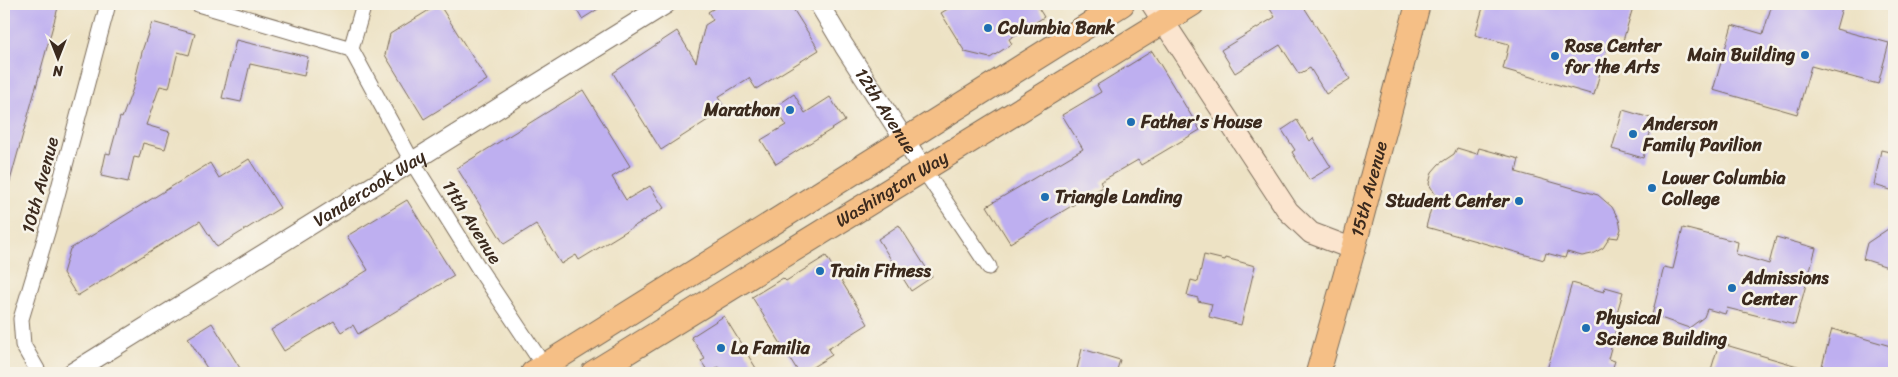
<svg xmlns="http://www.w3.org/2000/svg" width="1898" height="377" font-family="Sriracha,sans-serif">
	<style>
		.building { fill: #beaff0 }
		.lines { fill: none; stroke-linecap: round; stroke-linejoin: round }
		.minor-casing { stroke: #796a58; stroke-width: 17 }
		.tertiary-casing { stroke: #796a58; stroke-width: 21 }
		.secondary-casing { stroke: #796a58; stroke-width: 23 }
		.primary-casing { stroke: #796a58; stroke-width: 26 }
		.minor { stroke: #fff; stroke-width: 15 }
		.tertiary { stroke: #fff; stroke-width: 19 }
		.secondary { stroke: #fbe5cf; stroke-width: 21 }
		.primary { stroke: #f5bf86; stroke-width: 24 }
		.poi-dot { fill: #1f6fb2; stroke: #f7f3e8; stroke-width: 2 }
		.labels { text-anchor: middle; stroke-width: 5; stroke-linejoin: round; paint-order: stroke }
		.poi-label { font-size: 18px; font-weight: bold; fill: #3b2a1e; stroke: #f7f3e8; text-anchor: start }
		.street-label { font-size: 18px; fill: #3b2a1e; stroke: #f7f3e8 }
	</style>
	<rect width="100%" height="100%" fill="#f7f3e8"/>
	<filter id="ink" filterUnits="userSpaceOnUse"><feTurbulence type="fractalNoise" baseFrequency=".02" numOctaves="2"/><feDisplacementMap in="SourceGraphic" scale="10" xChannelSelector="R" yChannelSelector="G"/><feConvolveMatrix kernelMatrix="1 2 1 2 8 2 1 2 1" color-interpolation-filters="sRGB"/></filter>
	<filter id="wash" filterUnits="userSpaceOnUse"><feTurbulence type="fractalNoise" baseFrequency=".0096" numOctaves="4" result="noise"/><feDisplacementMap in="SourceGraphic" scale="20" xChannelSelector="R" yChannelSelector="G"/><feGaussianBlur stdDeviation="1.12" result="paint"/><feColorMatrix in="noise" values="0 0 0 0 0 0 0 0 0 0 0 0 0 0 0 0 0 1.4 0 .05"/><feComposite in="paint" operator="in"/></filter>
	<g filter="url(#wash)">
		<rect width="100%" height="100%" fill="#ede2c4"/>
		<g id="blocks">
			<path class="building" d="M4,4h55l-51,184 -4,-1z
				M439,4l48,76 -63,39 -39,-64 5,-21z
				M573,4h33l-24,15z
				M721,4h69l29,46 -63,39 -7,-11 -31,19 7,12 -64,41 -48,-77 64,-42 19,31 9,-37 8,-5 -5,-8z
				M956,4h80l8,13 -35,22 3,5 -22,14 -25,-6 -24,-39z
				M1267,4h35l48,75 -24,15 -16,-26 -11,6 -19,-29 -45,28 -14,-23 54,-33z
				M1484,4h150l-12,40 -13,-4 -15,55 -91,-26 6,-25 -34,-9z
				M1772,4h71l-7,25 53,14 -11,41 -67,-18 -14,48 -84,-24 19,-65 31,9z
				M152,22l43,12 -6,21 -11,-3 -9,36 -9,-2 -14,39 24,7 -5,17 -22,-6 -4,15 -5,-1 -6,25 -27,-6 5,-23 4,1 10,-37 2,1 14,-38h-1l8,-32z
				M236,40l72,17 -4,19 -54,-12 -9,38 -19,-4z
				M1152,51l48,79 -59,35 -3,-5 -38,22 3,5 -93,56 -23,-37 96,-57 -21,-34 39,-23 -4,-7z
				M583,90l47,76 -18,11 14,23 24,-14 14,22 -85,52 -3,-5 -15,9 -25,-40 -32,20 -47,-76z
				M794,94l11,19 25,-16 15,24 -69,43 -15,-24 25,-15 -11,-18z
				M1623,110l31,9 -11,39 -31,-9z
				M1297,120l13,21 3,-3 18,29 -22,13 -17,-28 3,-2 -13,-20z
				M1457,148l20,6 2,-6 40,11 -3,13 82,23 14,12 7,13 2,9 -3,9 -8,-1 -7,11 -11,6 -10,2 -15,-4 -2,6 -19,-5 -2,7 -118,-33 9,-33 -6,-10 3,-12 7,-8 15,-10z
				M1881,150l13,3v38l-20,-6z
				M249,159l31,49 -63,39 -17,-26 -123,75 -14,-23 7,-24 140,-86 9,15z
				M407,200l47,76 -96,58 -5,-9 -12,7 -7,-11 -50,30 -13,-21 97,-60 -21,-34z
				M899,225l33,52 -21,14 -33,-52z
				M1894,225v44l-31,-10 4,-16z
				M1683,228l55,14 -2,12 33,10 7,-27 40,11 -21,77 -68,-17 -2,6 -18,-5 -3,8 -15,11 -37,-13 12,-48 9,2z
				M1204,255l21,5 1,-2 29,8 -14,59 -32,-8 3,-13 -14,-3v-3l-11,-3 4,-15 7,2z
				M826,256l42,68 -40,25 4,6 -29,18h-4l-47,-76 31,-19 3,3z
				M1572,283l32,9 1,-5 18,5 -7,24 3,2 -11,41 7,2 -4,12h-65z
				M724,316l35,57h-36l-4,-6 -10,6 -8,-12 4,-2 -14,-22z
				M212,323l31,50h-33l-22,-35z
				M1832,329l62,18v26h-74z
				M1719,343l92,27 -1,3h-100z
				M1082,349l38,11 -4,13h-40z"/>
		</g>
	</g>
	<g filter="url(#ink)">
		<use href="#blocks" fill-opacity="0" stroke="#796a58" stroke-width="1"/>
		<g class="lines">
			<g class="minor-casing">
				<path id="minor" d="M198,4l153,45
					M364,4l-13,45 62,114 65,104 70,105
					M924,170l65,97
					M39,373l-16,-28 -2,-26 27,-90 60,-225"/>
			</g>
			<g class="tertiary-casing">
				<g id="tertiary">
					<path id="s1" d="M819,4l25,42 80,124"/>
					<path id="s2" d="M72,373l594,-369"/>
				</g>
			</g>
			<g class="secondary-casing">
				<path id="secondary" d="M1152,4l136,207 23,22 42,16"/>
			</g>
			<g class="primary-casing">
				<g id="primary">
					<path d="M533,373l589,-369"/>
					<path id="s3" d="M593,373l599,-369"/>
					<path id="s4" d="M1318,373l35,-124 65,-245"/>
				</g>
			</g>
			<use href="#minor" class="minor"/>
			<use href="#tertiary" class="tertiary"/>
			<use href="#secondary" class="secondary"/>
			<use href="#primary" class="primary"/>
		</g>
	</g>
	<g class="poi-dot">
		<circle cx="988" cy="28" r="5"/>
		<circle cx="1805" cy="55" r="5"/>
		<circle cx="1555" cy="56" r="5"/>
		<circle cx="790" cy="110" r="5"/>
		<circle cx="1131" cy="122" r="5"/>
		<circle cx="1633" cy="134" r="5"/>
		<circle cx="1652" cy="188" r="5"/>
		<circle cx="1045" cy="197" r="5"/>
		<circle cx="1519" cy="201" r="5"/>
		<circle cx="820" cy="271" r="5"/>
		<circle cx="1732" cy="288" r="5"/>
		<circle cx="1586" cy="328" r="5"/>
		<circle cx="721" cy="348" r="5"/>
	</g>
	<g class="labels">
		<g class="poi-label">
			<text x="998" y="34">Columbia Bank</text>
			<text x="1565" y="52">Rose Center<tspan x="1565" dy="21">for the Arts</tspan></text>
			<text x="1795" y="61" text-anchor="end">Main Building</text>
			<text x="780" y="116" text-anchor="end">Marathon</text>
			<text x="1141" y="128">Father's House</text>
			<text x="1643" y="130">Anderson<tspan x="1643" dy="21">Family Pavilion</tspan></text>
			<text x="1662" y="184">Lower Columbia<tspan x="1662" dy="21">College</tspan></text>
			<text x="1055" y="203">Triangle Landing</text>
			<text x="1509" y="207" text-anchor="end">Student Center</text>
			<text x="830" y="277">Train Fitness</text>
			<text x="1742" y="284">Admissions<tspan x="1742" dy="21">Center</tspan></text>
			<text x="1596" y="324">Physical<tspan x="1596" dy="21">Science Building</tspan></text>
			<text x="731" y="354">La Familia</text>
		</g>
		<g class="street-label">
			<text dy="6" stroke="none"><textPath href="#s1" startOffset="126">12th Avenue</textPath></text>
			<text transform="translate(40 185) rotate(-75)" y="6">10th Avenue</text>
			<text dy="6" stroke="none"><textPath href="#s2" startOffset="350">Vandercook Way</textPath></text>
			<text dy="6" stroke="none"><textPath href="#s3" startOffset="351">Washington Way</textPath></text>
			<text dy="6" stroke="none"><textPath href="#s4" startOffset="191">15th Avenue</textPath></text>
			<text transform="translate(472 222) rotate(58)" y="6">11th Avenue</text>
		</g>
	</g>
	<rect width="1898" height="377" fill="none" stroke="#f7f3e8" stroke-width="20"/>
	<g transform="translate(58 58) rotate(180)" stroke="#f7f3e8" stroke-width="4" paint-order="stroke">
	<path d="M0-4L9 19L0 12L-9 19Z" fill="#3b2a1e"/>
	<text y="-8" font-size="14" font-weight="bold" text-anchor="middle" fill="#3b2a1e">N</text>
	</g>
</svg>
